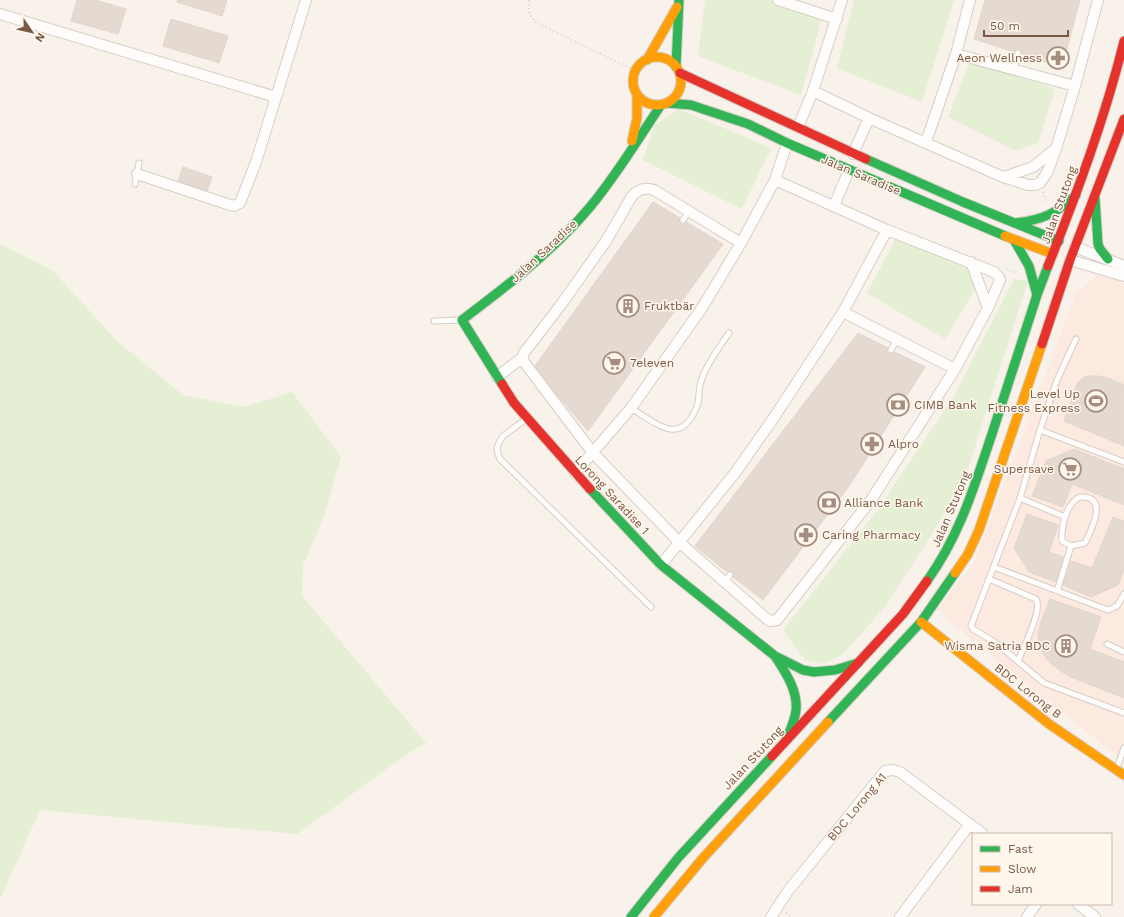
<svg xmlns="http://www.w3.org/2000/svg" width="1124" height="917" font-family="'Work Sans',sans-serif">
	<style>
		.commercial { fill: #fce9e0 }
		.green { fill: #e4efd3 }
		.building { fill: #e5dad1; stroke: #e1d5cc }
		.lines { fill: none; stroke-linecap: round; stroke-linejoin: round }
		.lane-casing { stroke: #d6cec6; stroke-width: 7 }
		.street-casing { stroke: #d6cec6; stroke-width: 12 }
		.fast-casing { stroke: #d7cec6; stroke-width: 11 }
		.slow-casing { stroke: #d7cec6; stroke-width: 11 }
		.jam-casing { stroke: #d7cec6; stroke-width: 11 }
		.path { stroke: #dad2cc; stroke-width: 2; stroke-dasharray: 1 3; stroke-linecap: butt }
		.lane { stroke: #fefdfc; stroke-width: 5 }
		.street { stroke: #fefdfc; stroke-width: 10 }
		.fast { stroke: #30b455; stroke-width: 9 }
		.slow { stroke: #ff9f0a; stroke-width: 9 }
		.jam { stroke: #e5322d; stroke-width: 9 }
		.labels { text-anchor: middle; stroke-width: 3; stroke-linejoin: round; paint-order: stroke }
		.poi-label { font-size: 12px; fill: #785847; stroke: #fff7ec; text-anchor: start }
		.street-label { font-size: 12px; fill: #785847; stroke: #fff7ec }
	</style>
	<rect width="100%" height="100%" fill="#f8f2ea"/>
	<path class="commercial" d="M1100,273l24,10v479l-179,-144 -5,-13 34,-42 102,-270z"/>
	<path class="green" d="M705,0h65l52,18 -21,77 -103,-39z
		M854,0h100l-32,102 -85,-34z
		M971,58l84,31 -17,54 -22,8 -68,-34z
		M679,109l92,39 -29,61 -99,-49 11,-34z
		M898,234l4,8 66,24 8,22 -31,51 -78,-46z
		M0,244l53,27 65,71 65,53 61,12 48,-15 49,65 -17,59 -21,49 -1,31 124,147 -17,10 -112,81 -257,-24 -40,89z
		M1014,279l14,2 -63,197 -36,61 -45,69 -42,47 -19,9 -18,-4 -22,-30 93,-118 77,-114z"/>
	<path class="building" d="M77,0h18l31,9 -8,25 -47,-13z
		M178,0h49l-5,16 -45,-14z
		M985,0h95l-18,67 -40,-13v-3l-3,-2h-3l-2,3 -40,-13z
		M171,19l57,17 -9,27 -56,-17z
		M183,167l29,10 -5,14 -29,-10z
		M653,202l27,16 -1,3 2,3h3l2,-2 37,22 -135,187 -35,-41 -18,-24z
		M858,333l30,15 -1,4 2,2h4l2,-2 30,15 -76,119 -86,114 -30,-23v-5l-3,-1 -3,1 -32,-26z
		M1086,376h12l7,1 19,8v61l-60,-25 14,-39z
		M1074,449l50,20v36l-52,-21 -9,23 -31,-11 14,-35z
		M1027,514l31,11 -9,27 14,5 -7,25 -27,-10 -15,-24z
		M1113,517l11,4v49l-6,15 -27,12 -28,-12 8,-24 21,7z
		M1050,599l51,18 -11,32 34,13v36l-56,-22 -18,-13 -7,-9 -4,-11 -1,-11 3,-10z"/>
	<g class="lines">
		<g class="lane-casing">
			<path id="lane" d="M1014,70l4,-17
				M135,184l4,-21
				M683,220l6,-9
				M434,321l27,-1
				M1076,339l-19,41 -17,50 -20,68 -49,128 2,3 23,14 48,40 80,30
				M891,350l6,-11
				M631,408c27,17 52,40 67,-5 1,-6 1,-12 2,-18 5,-19 18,-36 29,-52
				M526,419l-23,17c-6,9 -8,13 -3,23l151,148
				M1040,430l84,32
				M1080,497c29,-2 12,32 5,46l-14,3 -9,-5c-1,-13 4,-38 18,-44z
				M1020,498l45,19
				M994,567l114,43 9,-4 7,-12
				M989,579l47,20c7,11 -13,49 -18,62
				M725,582l5,-7
				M1057,591l14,-45
				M1107,644l17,8
				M1117,768l7,-20"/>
		</g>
		<g class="street-casing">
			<path id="street" d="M778,0l59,19
				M0,14l276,83
				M956,54l119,32
				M813,91l56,27 134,59 25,8h7l5,-2 7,-10 9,-24 19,-63 23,-86
				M798,127l15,-36 29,-91
				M926,142l30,-88 14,-54
				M853,154l16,-36
				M137,174l90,30 7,2 6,-3 16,-41 50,-162
				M1004,177l29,-10 21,-17
				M834,206l15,-36
				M1075,247l49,19
				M1070,260l54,16
				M971,262l17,46
				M843,312l112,57
				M522,358l2,4 69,91 86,89 88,77 3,2 7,-1 94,-120 84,-131 33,-61 12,-28 -1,-3 -5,-5 -107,-42 -112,-50
				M497,377l25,-19 2,-5 39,-51 43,-61 26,-45c7,-7 13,-9 22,-6l87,53
				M575,473l56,-65 71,-100 39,-65 34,-63 12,-37
				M661,565l74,-92 38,-54 70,-107 44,-82
				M1078,904l17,13
				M771,917l17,-26 97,-120 8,-1 7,2 83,62
				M900,917l70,-93
				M1027,917l9,-13"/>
		</g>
		<g class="fast-casing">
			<path id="fast" d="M676,67l3,-67
				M667,103l24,2 57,19 39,19 218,93
				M866,159l97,43 96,39
				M1095,198l3,46 2,5 8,10
				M1015,223c27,-3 41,-9 61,-28
				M1014,240l15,26 8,29
				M502,384l-40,-64c45,-34 91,-69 128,-113 26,-31 48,-68 71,-102
				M590,489l71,76 114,91 28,14 11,2 21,-2 23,-7
				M927,581c33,-46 47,-94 65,-147 15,-46 30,-93 45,-139l11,-29
				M775,656c10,16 23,34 21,54 -1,11 -6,20 -10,30
				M828,722l93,-100 34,-49
				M631,917l47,-59 94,-102"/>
		</g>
		<g class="slow-casing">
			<path id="slow" d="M633 81a24 24 0 1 1 48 0a24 24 0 1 1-48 0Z
				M647,60l30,-53
				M632,141l5,-23v-24
				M1005,236l48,18
				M955,573l13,-19 11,-24 63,-186
				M921,622l128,102 75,51
				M654,917l49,-59 125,-136"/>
		</g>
		<g class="jam-casing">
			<path id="jam" d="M680,73l186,86
				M1048,266c29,-73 57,-148 76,-225
				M1042,344l28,-84 54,-141
				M502,384l12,19 76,86
				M772,756l131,-142 24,-33"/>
		</g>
		<path class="path" d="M529,0c-1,12 -1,15 8,23l99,48
			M1043,192l3,10
			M1006,269l8,3 2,-2
			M786,913l6,4"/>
		<use href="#lane" class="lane"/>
		<use href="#street" class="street"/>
		<use href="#fast" class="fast"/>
		<use href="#slow" class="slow"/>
		<use href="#jam" class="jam"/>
	</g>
	<defs>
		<g id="pharmacy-ring" transform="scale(1.15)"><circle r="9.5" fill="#fff7ec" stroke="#a58e80" stroke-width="1.5"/><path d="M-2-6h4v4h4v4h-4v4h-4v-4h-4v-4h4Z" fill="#a58e80"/></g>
		<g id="building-ring" transform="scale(1.15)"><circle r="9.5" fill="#fff7ec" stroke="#a58e80" stroke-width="1.5"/><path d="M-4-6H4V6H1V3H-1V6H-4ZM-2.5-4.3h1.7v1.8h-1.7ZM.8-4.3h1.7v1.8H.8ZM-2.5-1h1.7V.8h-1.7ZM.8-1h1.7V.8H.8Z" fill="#a58e80"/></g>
		<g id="supermarket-ring" transform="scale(1.15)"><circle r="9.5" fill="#fff7ec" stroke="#a58e80" stroke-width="1.5"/><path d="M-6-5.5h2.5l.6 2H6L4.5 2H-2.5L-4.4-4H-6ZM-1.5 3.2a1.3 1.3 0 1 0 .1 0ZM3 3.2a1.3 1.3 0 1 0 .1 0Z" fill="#a58e80"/></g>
		<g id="stadium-ring" transform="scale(1.15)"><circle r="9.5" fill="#fff7ec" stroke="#a58e80" stroke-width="1.5"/><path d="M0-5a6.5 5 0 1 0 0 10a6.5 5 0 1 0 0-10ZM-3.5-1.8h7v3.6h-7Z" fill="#a58e80"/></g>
		<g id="bank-ring" transform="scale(1.15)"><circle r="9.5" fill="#fff7ec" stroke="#a58e80" stroke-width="1.5"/><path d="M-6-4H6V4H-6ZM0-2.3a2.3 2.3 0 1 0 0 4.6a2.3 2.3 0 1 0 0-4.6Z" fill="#a58e80"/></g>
	</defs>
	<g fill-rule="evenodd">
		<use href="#pharmacy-ring" x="1058" y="58"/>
		<use href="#building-ring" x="628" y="306"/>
		<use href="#supermarket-ring" x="614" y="363"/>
		<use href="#stadium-ring" x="1096" y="401"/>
		<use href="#bank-ring" x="898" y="405"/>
		<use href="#pharmacy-ring" x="872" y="444"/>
		<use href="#supermarket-ring" x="1070" y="469"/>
		<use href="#bank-ring" x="829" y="503"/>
		<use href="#pharmacy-ring" x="806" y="535"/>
		<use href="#building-ring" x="1066" y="646"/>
	</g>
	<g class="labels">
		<g class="poi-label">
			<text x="1042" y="62" text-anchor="end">Aeon Wellness</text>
			<text x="644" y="310">Fruktbär</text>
			<text x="630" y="367">7eleven</text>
			<text x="1080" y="398" text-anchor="end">Level Up<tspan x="1080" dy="14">Fitness Express</tspan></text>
			<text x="914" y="409">CIMB Bank</text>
			<text x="888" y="448">Alpro</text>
			<text x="1054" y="473" text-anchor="end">Supersave</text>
			<text x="844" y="507">Alliance Bank</text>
			<text x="822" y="539">Caring Pharmacy</text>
			<text x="1050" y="650" text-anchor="end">Wisma Satria BDC</text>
		</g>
		<g class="street-label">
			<text transform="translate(861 175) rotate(23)" y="4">Jalan Saradise</text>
			<text transform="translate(1059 205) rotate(-70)" y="4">Jalan Stutong</text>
			<text transform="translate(544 251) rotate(-43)" y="4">Jalan Saradise</text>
			<text transform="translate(612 495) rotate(47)" y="4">Lorong Saradise 1</text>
			<text transform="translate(951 509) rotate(-67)" y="4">Jalan Stutong</text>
			<text transform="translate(1028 691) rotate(38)" y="4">BDC Lorong B</text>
			<text transform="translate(753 758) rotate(-47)" y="4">Jalan Stutong</text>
			<text transform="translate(857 807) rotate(-50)" y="4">BDC Lorong A1</text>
		</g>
	</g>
	<rect x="972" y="833" width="140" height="72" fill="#fff7ec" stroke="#c9b7aa"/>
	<rect x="980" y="846" width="20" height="6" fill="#30b455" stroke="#c9b7aa"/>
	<text x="1008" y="853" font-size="12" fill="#785847">Fast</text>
	<rect x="980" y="866" width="20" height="6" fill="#ff9f0a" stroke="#c9b7aa"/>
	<text x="1008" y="873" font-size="12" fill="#785847">Slow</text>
	<rect x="980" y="886" width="20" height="6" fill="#e5322d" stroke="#c9b7aa"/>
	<text x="1008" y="893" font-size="12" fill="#785847">Jam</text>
	<g transform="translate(32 32) rotate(124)" stroke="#fff7ec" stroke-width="3" paint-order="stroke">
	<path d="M0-3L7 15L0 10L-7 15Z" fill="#785847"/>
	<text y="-6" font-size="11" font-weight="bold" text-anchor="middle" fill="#785847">N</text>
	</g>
	<path d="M984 30v6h84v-6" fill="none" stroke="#785847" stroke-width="2"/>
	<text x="990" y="30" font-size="12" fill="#785847" stroke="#fff7ec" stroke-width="3" paint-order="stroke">50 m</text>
</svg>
